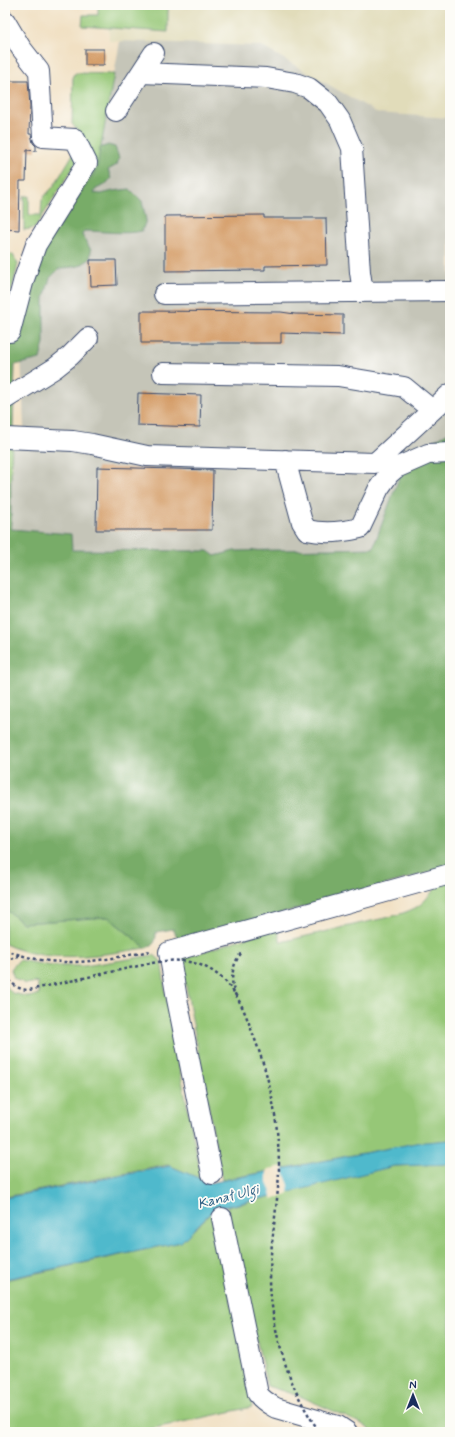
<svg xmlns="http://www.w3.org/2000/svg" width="455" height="1437" font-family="Mynerve,sans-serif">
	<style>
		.built { fill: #e1dcba }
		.industrial { fill: #c5c5b8 }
		.green { fill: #96c777; stroke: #587b6a }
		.forest { fill: #78ac68; stroke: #4a6e63 }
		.water { fill: #4fb9cc; stroke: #357495 }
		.pier { fill: #f1e0c3 }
		.building { fill: #d39a64 }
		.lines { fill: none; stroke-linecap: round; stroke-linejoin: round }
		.minor-casing { stroke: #3b4a6d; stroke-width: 22 }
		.path { stroke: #3b4a6d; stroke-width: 2.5; stroke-dasharray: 3 3; stroke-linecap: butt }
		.minor { stroke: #fff; stroke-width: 20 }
		.path-bridge { stroke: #3b4a6d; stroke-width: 2.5; stroke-dasharray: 3 3; stroke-linecap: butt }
		.labels { text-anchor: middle; stroke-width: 3.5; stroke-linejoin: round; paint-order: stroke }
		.water-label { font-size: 14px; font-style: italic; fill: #2d5f84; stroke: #fdfcf7 }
	</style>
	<rect width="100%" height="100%" fill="#fdfcf7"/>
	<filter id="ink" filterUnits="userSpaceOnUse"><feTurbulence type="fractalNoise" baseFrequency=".025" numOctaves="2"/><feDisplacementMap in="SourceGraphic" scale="8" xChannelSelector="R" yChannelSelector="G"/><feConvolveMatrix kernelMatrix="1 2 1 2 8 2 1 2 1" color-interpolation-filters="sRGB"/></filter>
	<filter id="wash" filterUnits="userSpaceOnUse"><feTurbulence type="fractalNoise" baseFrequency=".012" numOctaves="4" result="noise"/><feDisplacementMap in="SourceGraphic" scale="16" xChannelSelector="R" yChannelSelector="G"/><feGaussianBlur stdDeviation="0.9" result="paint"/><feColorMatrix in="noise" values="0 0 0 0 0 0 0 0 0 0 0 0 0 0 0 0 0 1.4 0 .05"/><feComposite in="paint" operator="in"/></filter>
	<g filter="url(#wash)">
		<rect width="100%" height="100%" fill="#f1e0c3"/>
		<path class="built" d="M108,5h342v113l-72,-5 -117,-67 -152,-5z"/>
		<path class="industrial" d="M120,41l141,5 117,67 72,5v313l-28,17 -22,27 -27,73 -139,3 -19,5 -7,-5 -136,-1 -1,-16 -60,-5 2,-101 11,1 -4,-100 77,-160z"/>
		<path class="green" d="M98,5h70v27l-86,-6 1,-11h15z
			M76,73l38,1 -17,95 -60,89c-5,18 -10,67 -21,79 -3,3 -8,4 -11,6v-3l8,-4 7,-9 13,-67 59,-91c2,-22 -7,-30 -20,-45l1,-49z
			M73,154l5,6 -43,68 -11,2v-34h5v19h12l1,-16 12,-13z
			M5,252l8,3 5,9 -13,54z
			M5,446h7l-1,37 -6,-3z
			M450,879v261l-34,3 -194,37 -41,-221 96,-32 4,15c27,-6 54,-13 81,-19 18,-4 37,-7 53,-15 14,-7 20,-26 35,-29z
			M5,909l18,14 85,-6 38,31c-46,7 -98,17 -141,-4z
			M154,955l6,5 2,6 6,44 31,156 3,7 8,10 -42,-18 -163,32v-212l7,8 18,4 9,-3 -2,-12 -11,2 -12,-6 -3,-9 8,-9 33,6h32z
			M450,1164v268h-77l-11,-8 -60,-27 -35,-11 -40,-179 167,-41z
			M216,1208c-1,4 -4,7 -4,11l19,82 21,106 -116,25h-131v-152l176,-38z"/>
		<path class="forest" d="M108,145l7,2 4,11 -2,7 -9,5 3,8 -6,7 -9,4 -2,4 7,1 12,-3 17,-2 12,12 4,19 -4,11c-19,4 -38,0 -58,0l-2,4 9,15 -1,9 -11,7 -20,3 -9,9 -6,20v45l-4,16 -25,6 -2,63h-8v-85c3,-2 8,-3 11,-6 11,-12 16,-61 21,-79l60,-89 3,-21z
			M450,431v436l-267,73 -6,-3 -4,-8 -17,3c0,9 -1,13 -10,16l-38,-31 -85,6 -18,-14v-429l6,3v46l60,5 1,16 136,1 7,5 19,-5 139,-3 27,-73 22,-27z"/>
		<path class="water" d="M450,1140v24l-56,2 -87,22 -88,20 -4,3v-3l-34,34 -176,37v-81l165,-32 40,17 206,-40z"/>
		<path class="pier" d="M284,1166v6l5,13 -1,10 -17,4v-7l-4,-9v-11l2,-3z"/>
		<g id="blocks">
			<path class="building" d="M85,49h19v16h-19z
				M9,81h19l2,25 -1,28h2l2,9 3,3v5l-9,-1 -1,31h-6l-1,49 -14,-1v-138h3z
				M264,215v3h62l1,47 -62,1v4l-100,1v-55z
				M90,260h26l1,25 -26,1z
				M141,311l140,1 14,2 48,1v20l-62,-2v10h-140z
				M138,393l63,2 -1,32 -63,-2z
				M97,467l116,3 -1,60h-116z"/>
		</g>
	</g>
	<g filter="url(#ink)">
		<use href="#blocks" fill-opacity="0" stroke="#3b4a6d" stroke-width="1"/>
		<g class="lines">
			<g class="minor-casing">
				<path id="minor" d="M5,21l16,27 18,23 4,66 32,2 12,24 -51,82 -12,34 -14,53h-5
					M141,73l125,5 29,5 14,5 19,15 12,17 12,28 8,124 3,20
					M116,111l38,-58
					M164,294l286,-3
					M163,373l175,3 66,11 28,23
					M5,399l50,-31 15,-12 18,-18
					M5,438l68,3 19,3 55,12 228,7 75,-69
					M285,460l17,62 5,8c17,4 36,2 53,-2l19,-40 10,-14 7,-6 32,-14 22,-1
					M212,1174l-35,-175 -8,-47 281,-78
					M222,1218l36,176c5,7 11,10 18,14l62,18 9,6"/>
			</g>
			<path class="path" d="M5,950c15,5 30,10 45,11 34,4 68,-4 101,-10
				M5,975c6,8 13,15 24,15l123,-27
				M7,976c-3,-10 2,-20 13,-20
				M236,996c-7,-15 -4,-32 6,-44"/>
			<use href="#minor" class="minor"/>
			<path class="path-bridge" d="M152,963c24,-5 47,-3 66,12 17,13 26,34 33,54 18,46 27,85 28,135 0,48 -14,94 -7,142 6,44 21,90 48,126"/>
		</g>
	</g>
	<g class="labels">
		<g class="water-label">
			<text transform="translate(228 1196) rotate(-14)" y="5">Kanał Ulgi</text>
		</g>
	</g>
	<rect width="455" height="1437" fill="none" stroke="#fdfcf7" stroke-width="20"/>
	<g transform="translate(413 1395)" stroke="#fdfcf7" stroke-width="3" paint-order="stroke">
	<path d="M0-3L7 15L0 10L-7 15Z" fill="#1b2f5e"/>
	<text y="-6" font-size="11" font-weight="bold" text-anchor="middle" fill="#1b2f5e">N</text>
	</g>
</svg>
